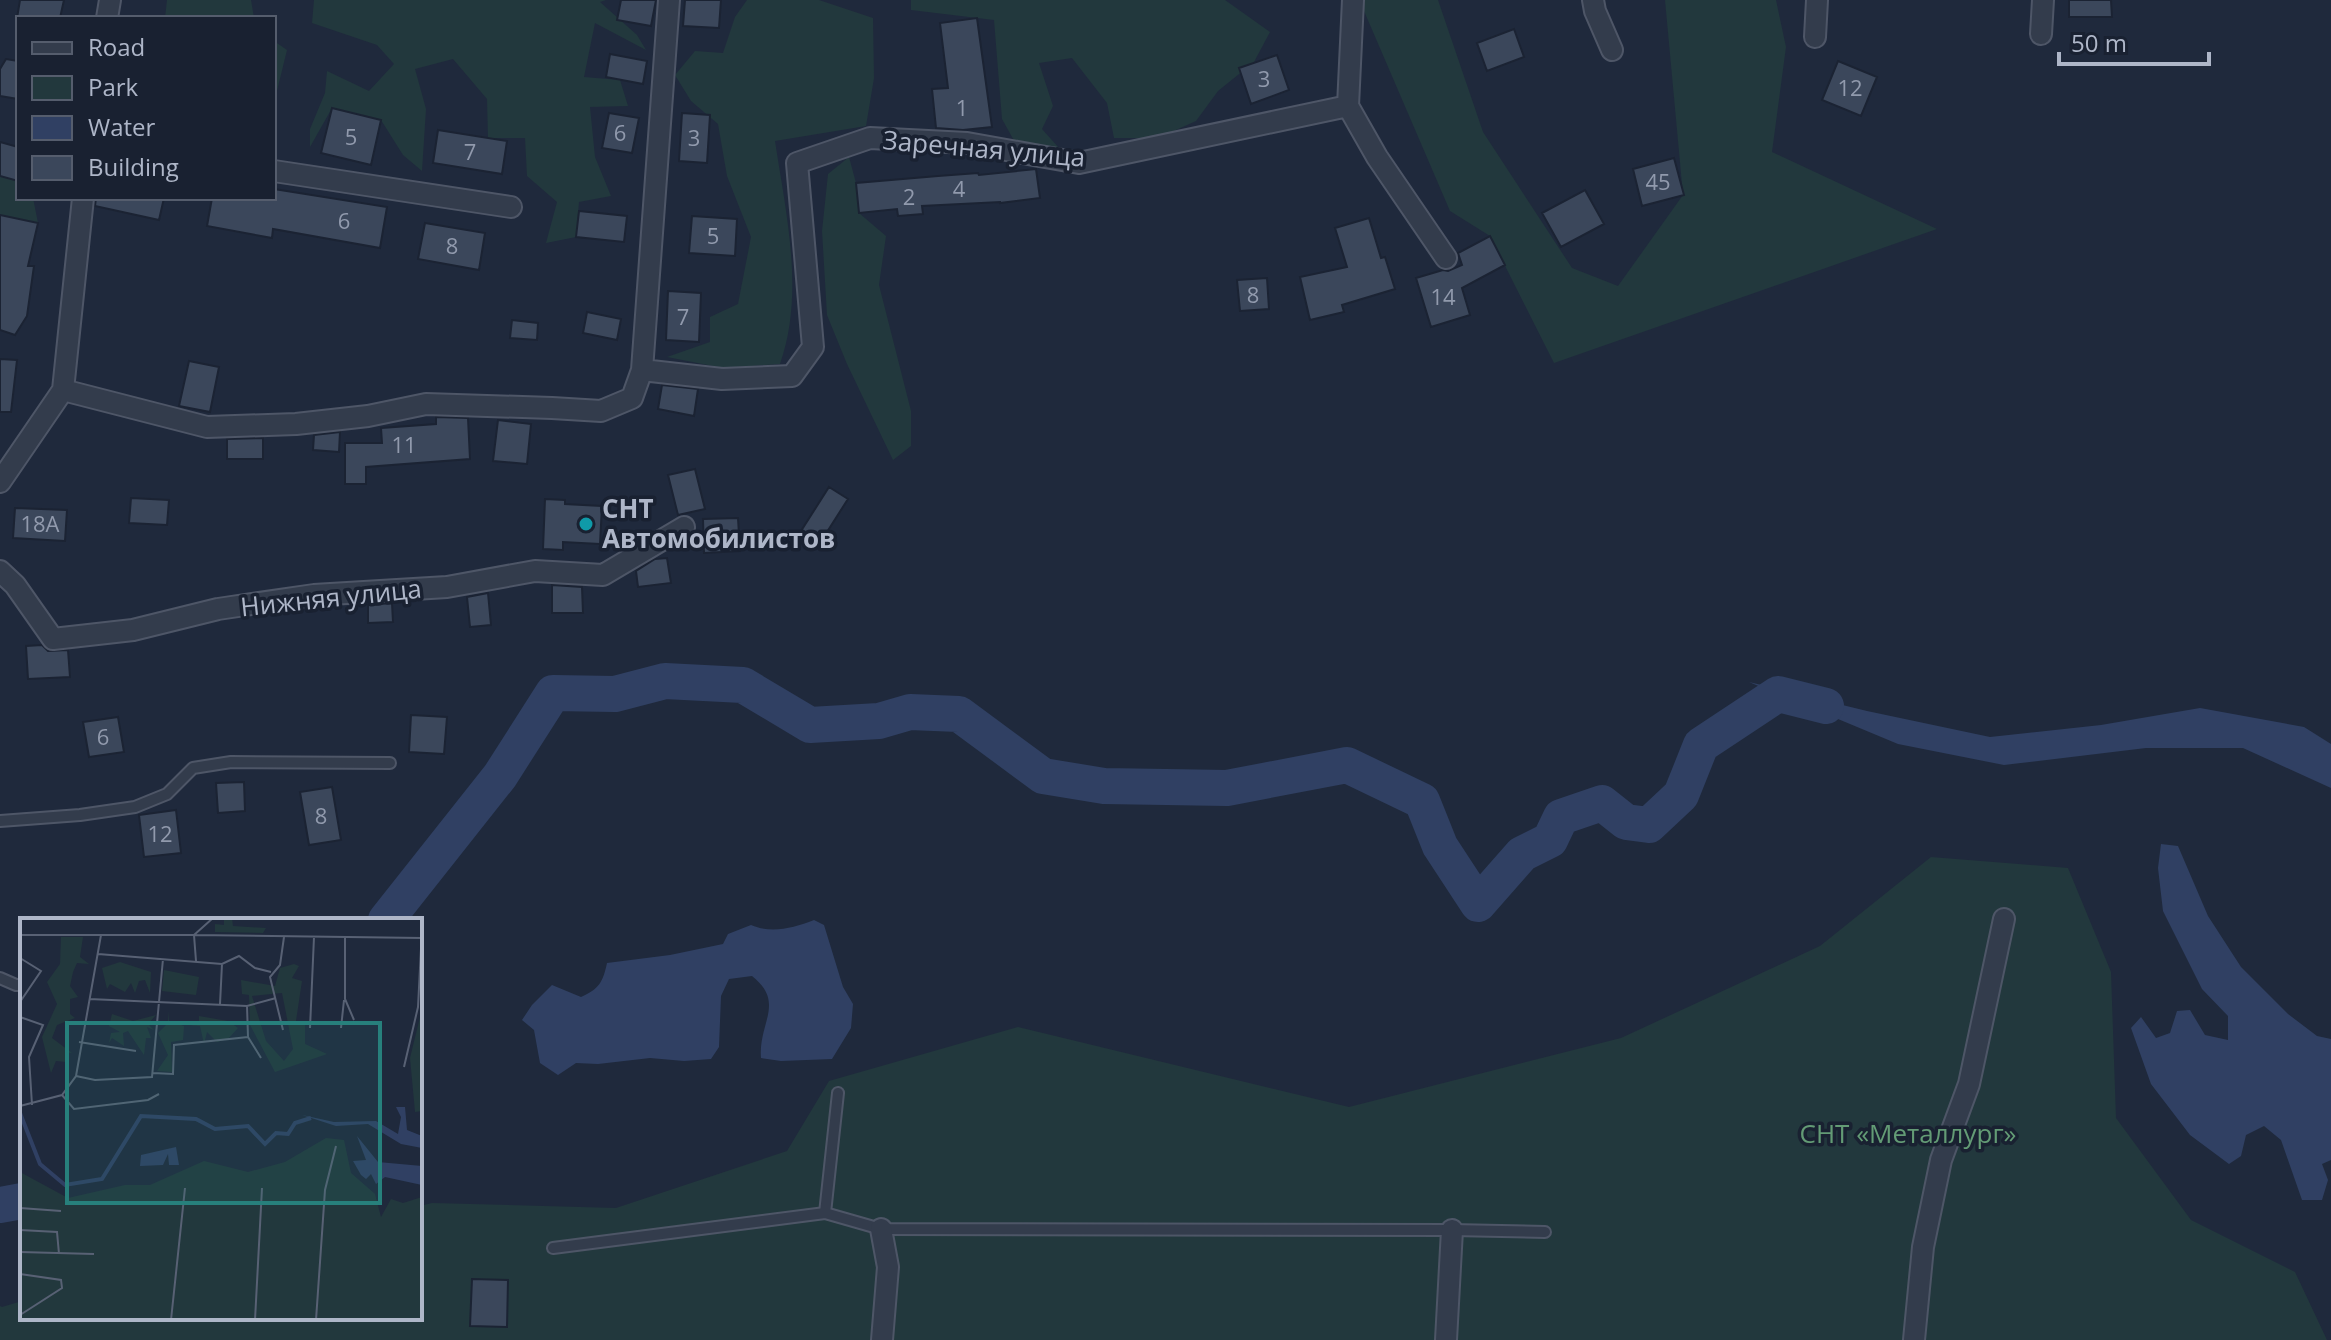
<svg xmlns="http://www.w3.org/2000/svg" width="2331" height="1340" font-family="'Open Sans',sans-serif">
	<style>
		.green { fill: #22383d }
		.water { fill: #304063 }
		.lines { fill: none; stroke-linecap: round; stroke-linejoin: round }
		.river { stroke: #304063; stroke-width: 36 }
		.building { fill: #3b475b; stroke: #1b2333; stroke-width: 2 }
		.lane-casing { stroke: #4e5667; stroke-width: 14 }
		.street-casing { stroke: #4e5667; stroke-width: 24 }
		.lane { stroke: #333c4c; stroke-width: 10 }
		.street { stroke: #333c4c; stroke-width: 20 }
		.culture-dot { fill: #0f9aa8; stroke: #192131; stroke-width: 3 }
		.labels { text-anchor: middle; stroke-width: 7; stroke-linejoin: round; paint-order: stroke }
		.number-label { font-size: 22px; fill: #919aad }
		.street-label { font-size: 26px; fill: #aeb6c8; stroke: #192131 }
		.poi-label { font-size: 26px; font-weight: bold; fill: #aeb6c8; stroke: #192131; text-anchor: start }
		.park-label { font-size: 26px; fill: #639b75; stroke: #192131 }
		.inset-river { fill: none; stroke: #304063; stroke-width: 4 }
		.inset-road { fill: none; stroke: #586174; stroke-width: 2 }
		.view { fill: #27807c; fill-opacity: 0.15; stroke: #27807c; stroke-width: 4 }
		.inset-edge { fill: none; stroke: #aeb6c8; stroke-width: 4 }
	</style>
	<rect width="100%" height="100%" fill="#1f293c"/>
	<path class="green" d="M167,0h84l3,18h-89z
		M314,0h292l-6,2 37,33 9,15 -51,-27 -11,54 36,3 8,26 -38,1 5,50 16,39 -32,6 -3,35 -30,6 11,-41 -30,-26 -2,-38h-37l-1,-39 -34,-40 -38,10 11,40 -4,62 -19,-16 -22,-35 -49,-12 -22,39v-18l15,-36 2,-22 42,20 25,-27 -17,-19 -65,-22z
		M747,0h72l54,18 1,60 -8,48 -91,15c11,73 30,152 5,223l-57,4 -56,-11 43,-15v-25l28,-13 13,-67 -24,-61 -9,-52 -27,-23 -16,-26 20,-24 28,2 12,-36z
		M911,0h314l45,32 -16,30 -36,29 -22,30 -38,17h-44l-7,-35 -35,-45 -33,5 14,43 -11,23 17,19 -38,5 -19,-34 -8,-99 -83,-10z
		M1362,0h76l45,132 89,136 46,18 65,-91 -18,-195h111l10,47 -14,105 165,77 -383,134 -64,-127 -40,-25 -86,-200z
		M274,41l13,9 -13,53z
		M849,157l7,26 3,30 27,23 -7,49 32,126v35l-18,14 -46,-96 -20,-49 -5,-84 6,-57z
		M0,176l18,5v17h15l5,25 -38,-8z
		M1931,857l137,11 43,104 5,146 75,102 104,52 32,68h-2327v-34l2,1 20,-6v17h398v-112l12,-3 184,5 171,-57 42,-70 189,-54 331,80 272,-69 199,-92z"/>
	<path class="water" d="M1749,682l118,29 123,26 111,-12 99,-17 104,19 27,17v44l-88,-40h-97l-142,17 -106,-21z
		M2161,844l17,2 30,70 33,51 47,47 29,22 14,3v121l-9,4 6,16 -6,20h-20l-21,-60 -17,-14 -18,9 -5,21 -12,8 -39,-29 -39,-51 -20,-56 10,-11 15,21 14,-5 7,-22 13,-1 15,25 23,5v-24l-26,-27 -39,-78 -5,-43z
		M814,920l10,5 19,62 10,17 -2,24 -19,31 -51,2 -20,-3c-3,-35 25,-55 -9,-82l-23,3 -8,17 -2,51 -8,12 -27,2 -34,-3 -52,6 -22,-1 -18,12 -18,-12 -6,-33 -12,-10 10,-15 20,-20 29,12c18,-8 22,-15 26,-34l63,-8 53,-11 5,-10 23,-9c21,9 42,3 63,-5z"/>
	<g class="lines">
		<path class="river" d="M386,920l114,-144 53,-83 62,1 50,-13 78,4 67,40 69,-4 31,-9 49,2 84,62 61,10 123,2 120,-23 75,36 18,45 38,58 44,-50 28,-14 11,-23 41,-14 24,19 23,3 32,-30 20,-50 77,-51 48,12
			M0,1205l22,-4"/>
	</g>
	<path class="building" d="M20,0h44l-4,18h-43z
		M621,0h35l-5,26 -34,-6z
		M685,0h36l-2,28 -36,-2z
		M2069,0h42l1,17h-43z
		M977,18l15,109 -29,3 -27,-2 -4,-39 16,-1 -8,-65z
		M1514,29l10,28 -37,14 -10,-28z
		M610,54l37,7 -4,23 -37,-7z
		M1277,55l12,35 -38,14 -12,-36z
		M6,59l12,2v38l-18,-3v-27z
		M1838,61l39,16 -16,39 -39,-16z
		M332,108l49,12 -10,45 -50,-12z
		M609,113l30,5 -7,35 -30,-5z
		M682,113l28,2 -3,48 -28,-2z
		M438,130l69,11 -5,33 -69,-11z
		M0,142l18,5v34l-18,-5z
		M1674,158l10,37 -42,11 -9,-37z
		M1036,169l4,29 -40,5v-1l-78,4 1,8 -25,2 -1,-7 -38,4 -3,-30 82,-7 40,-3 1,2z
		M274,189l113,18 -7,41 -107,-19 -1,9 -65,-12 5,-28h62z
		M1585,190l19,34 -43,23 -19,-34z
		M96,198h68l-5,22 -64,-14z
		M579,211l48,5 -3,26 -48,-5z
		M0,215l38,8 -10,43h6l-7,50 -12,19 -15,-5z
		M692,216l45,3 -2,37 -46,-3z
		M1369,218l12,40 4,-1 10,32 -53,16 2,7 -34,8 -10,-43 47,-10 -12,-39z
		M425,223l60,10 -6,37 -61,-11z
		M1490,236l15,29 -43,23 8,27 -39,12 -15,-49 27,-8 5,1 14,-6 -4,-12z
		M1267,278l2,31 -29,2 -3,-31z
		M668,291l33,2 -2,49 -33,-2z
		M587,312l34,7 -4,21 -34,-7z
		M512,320l26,3 -1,17 -27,-2z
		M0,359l17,1 -6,52h-11z
		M189,361l30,6 -9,45 -31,-6z
		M662,385l36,4 -4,27 -36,-7z
		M436,417l32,1 2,41 -104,8v17h-21v-41h37l-1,-15 55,-4z
		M498,420l33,4 -4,40 -34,-3z
		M340,432l-1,20 -26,-2 1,-15z
		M263,438v21h-36v-20z
		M695,469l10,40 -27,6 -10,-40z
		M829,487l19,12 -28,44 -19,-12z
		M131,498l38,2 -2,25 -38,-2z
		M545,499l20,1v4l37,2 -2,38 -37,-2v8l-20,-1z
		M15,508l52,2 -2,31 -52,-3z
		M738,518l2,33 -36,2 -1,-34z
		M667,558l4,25 -33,4 -2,-16 19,-12z
		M552,585l30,2 1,26h-31z
		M488,593l3,32 -21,2 -3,-30z
		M392,603l1,19 -25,1v-18z
		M42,645l6,6 20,-1 2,27 -42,2 -2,-33z
		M411,715l36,2 -3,37 -35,-2z
		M118,717l6,35 -35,5 -6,-35z
		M244,782l1,29 -27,2 -2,-30z
		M332,787l9,53 -32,5 -9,-53z
		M176,810l5,43 -37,4 -5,-42z
		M472,1279l36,1 -1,47 -37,-1z"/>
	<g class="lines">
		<g class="lane-casing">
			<path id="lane" d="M0,821l80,-6 55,-8 32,-13 26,-26 38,-6 159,1
				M0,978l16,7h6
				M825,1213l13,-120
				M553,1248l272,-35 56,16 571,1 93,2"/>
		</g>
		<g class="street-casing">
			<path id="street" d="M1353,0l-5,106 29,51 69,101
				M1593,0l2,11 17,39
				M107,18l3,-18
				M2041,34l2,-34
				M1815,37l2,-37
				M274,171l237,36
				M642,370l80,9 70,-3 21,-29 -16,-184 73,-25 97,5 112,20 269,-57
				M63,390l144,37 89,-3 72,-8 58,-12 126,4 49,3 31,-13 10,-28 27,-370
				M0,482l63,-92 20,-192
				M0,571l15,14 38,54 80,-9 85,-21 96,-14 133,-8 88,-16 68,4 81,-48
				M881,1229l7,38 -6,73
				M1446,1340l6,-110
				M1914,1340l9,-93 18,-87 28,-76 35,-165"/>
		</g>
		<use href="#lane" class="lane"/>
		<use href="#street" class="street"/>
	</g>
	<circle class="culture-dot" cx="586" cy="524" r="8"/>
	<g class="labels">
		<g class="number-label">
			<text x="1264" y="87">3</text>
			<text x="1850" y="96">12</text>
			<text x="962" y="116">1</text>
			<text x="620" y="141">6</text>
			<text x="351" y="145">5</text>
			<text x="694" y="146">3</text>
			<text x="470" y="160">7</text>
			<text x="1658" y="190">45</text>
			<text x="959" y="197">4</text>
			<text x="909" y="205">2</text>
			<text x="344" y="229">6</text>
			<text x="713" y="244">5</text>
			<text x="452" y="254">8</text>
			<text x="1253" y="303">8</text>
			<text x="1443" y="305">14</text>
			<text x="683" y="325">7</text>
			<text x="404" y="453">11</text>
			<text x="40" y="532">18А</text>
			<text x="103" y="745">6</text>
			<text x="321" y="824">8</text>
			<text x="160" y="842">12</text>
		</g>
		<g class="street-label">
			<text transform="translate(984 149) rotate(5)" y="9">Заречная улица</text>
			<text transform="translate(331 598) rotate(-6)" y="9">Нижняя улица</text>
		</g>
		<g class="poi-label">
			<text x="602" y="518">СНТ<tspan x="602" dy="30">Автомобилистов</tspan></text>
		</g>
		<g class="park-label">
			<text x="1908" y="1143">СНТ «Металлург»</text>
		</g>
	</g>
	<g transform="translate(20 918)">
		<rect width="402" height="402" fill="#1f293c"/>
		<path d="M204,0h8l1,8 33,2 -3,5 -48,-1v-8l9,1zM41,19h22l-3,20 9,7 -12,-1 -4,9 -3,14 8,11 -8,2v15l5,4 -18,7 -5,13 20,15 -7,-1 1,10 -10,-1 -5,12 -9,-36 15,-33 -10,-22 13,-18zM100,44l31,10 -1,21 -5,-13 -6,1 -4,12 -4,-10 -6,9 -15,-8 -3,5 -5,-21zM274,46l5,2 -7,12 10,3 -6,40h9v23l22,10 -52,18 -25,-47 -1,-30 -7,-1 -1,-14 34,6 5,-18zM262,75l11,56 -9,12 -18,-20 -14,-45zM144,52l35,7 -3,18 -34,-4zM402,91v102l-7,1 -5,-54zM148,93l1,10 15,5 -1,14 -12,2 1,30 -15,-1 11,-16 -10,-22 10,-10zM92,96l21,7 23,-6 -8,9 6,6 -7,-3 4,11h-5l-2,17 -16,-24 -5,2 1,13 -12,-8 -3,5 2,-10 9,-1 -11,-6zM179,98l29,5 10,7 -10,11 -11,3 -10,-10 -3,12 -4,-18 -11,-1 10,-3zM306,220l18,2 7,33 24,21 6,23 10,-18 12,4 19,-6v123h-402v-148l48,26 57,-13h25l54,-24 44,11 37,-10z" fill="#22383d" fill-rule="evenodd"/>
		<path d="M376,189h9l2,23 15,6v12l-21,-4 -33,-20 -32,2 -34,-11 32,7 42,-1 22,13 3,-17zM337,218l21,26 44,4v19l-37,-8 -9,7 -5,-10 -5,5 -5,-4 -8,-14 13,-1zM156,229l3,18h-10l-1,-11 -5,11 -23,1 1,-11z" fill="#304063"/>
		<path class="inset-river" d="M0,195l20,51 25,21 37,-6 39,-63 55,3 19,10 33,-3 17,18 11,-11 12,1 7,-11 16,-5"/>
		<path class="inset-road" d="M0,17h174l19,-17M325,19v62l9,21M78,36l124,10 17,-8 16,12 16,4M0,40l21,13 -21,31M176,43l-2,-26 228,3M69,81l158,7 29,-8M200,86l2,-40M227,88l1,31 13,21M0,99l23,8 -14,32 3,48M290,110l4,-91M321,110l3,-28M263,112l-13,-53 10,-12 4,-28M59,124l57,9M384,149l14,-60 4,-78M133,155l20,1 1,-29 74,-8M56,158l19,4 57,-3 11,-118M42,177l12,14 74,-9 11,-6M0,188l42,-11 14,-19 25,-141M0,290l41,3M0,312l37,2 2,22M0,334l74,2M0,356l41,6 1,8 -42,27M151,402l14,-132M235,402l7,-132M296,402l9,-130 11,-44"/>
		<path class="view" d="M47,105h313v180h-313z"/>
		<rect width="402" height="402" class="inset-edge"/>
	</g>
	<rect x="16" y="16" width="260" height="184" fill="#192131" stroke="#555d6d" stroke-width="2"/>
	<rect x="32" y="42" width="40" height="12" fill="#333c4c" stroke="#555d6d" stroke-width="2"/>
	<text x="88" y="56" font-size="24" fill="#aeb6c8">Road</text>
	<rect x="32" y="76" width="40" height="24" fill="#22383d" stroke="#555d6d" stroke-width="2"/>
	<text x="88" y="96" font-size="24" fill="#aeb6c8">Park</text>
	<rect x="32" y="116" width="40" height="24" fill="#304063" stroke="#555d6d" stroke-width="2"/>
	<text x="88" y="136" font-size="24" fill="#aeb6c8">Water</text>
	<rect x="32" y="156" width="40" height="24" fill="#3b475b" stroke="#555d6d" stroke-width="2"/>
	<text x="88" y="176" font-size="24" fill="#aeb6c8">Building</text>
	<path d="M2059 52v12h150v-12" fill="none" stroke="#aeb6c8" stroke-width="4"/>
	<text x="2071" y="52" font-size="24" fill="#aeb6c8" stroke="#192131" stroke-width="6" paint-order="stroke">50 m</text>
</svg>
